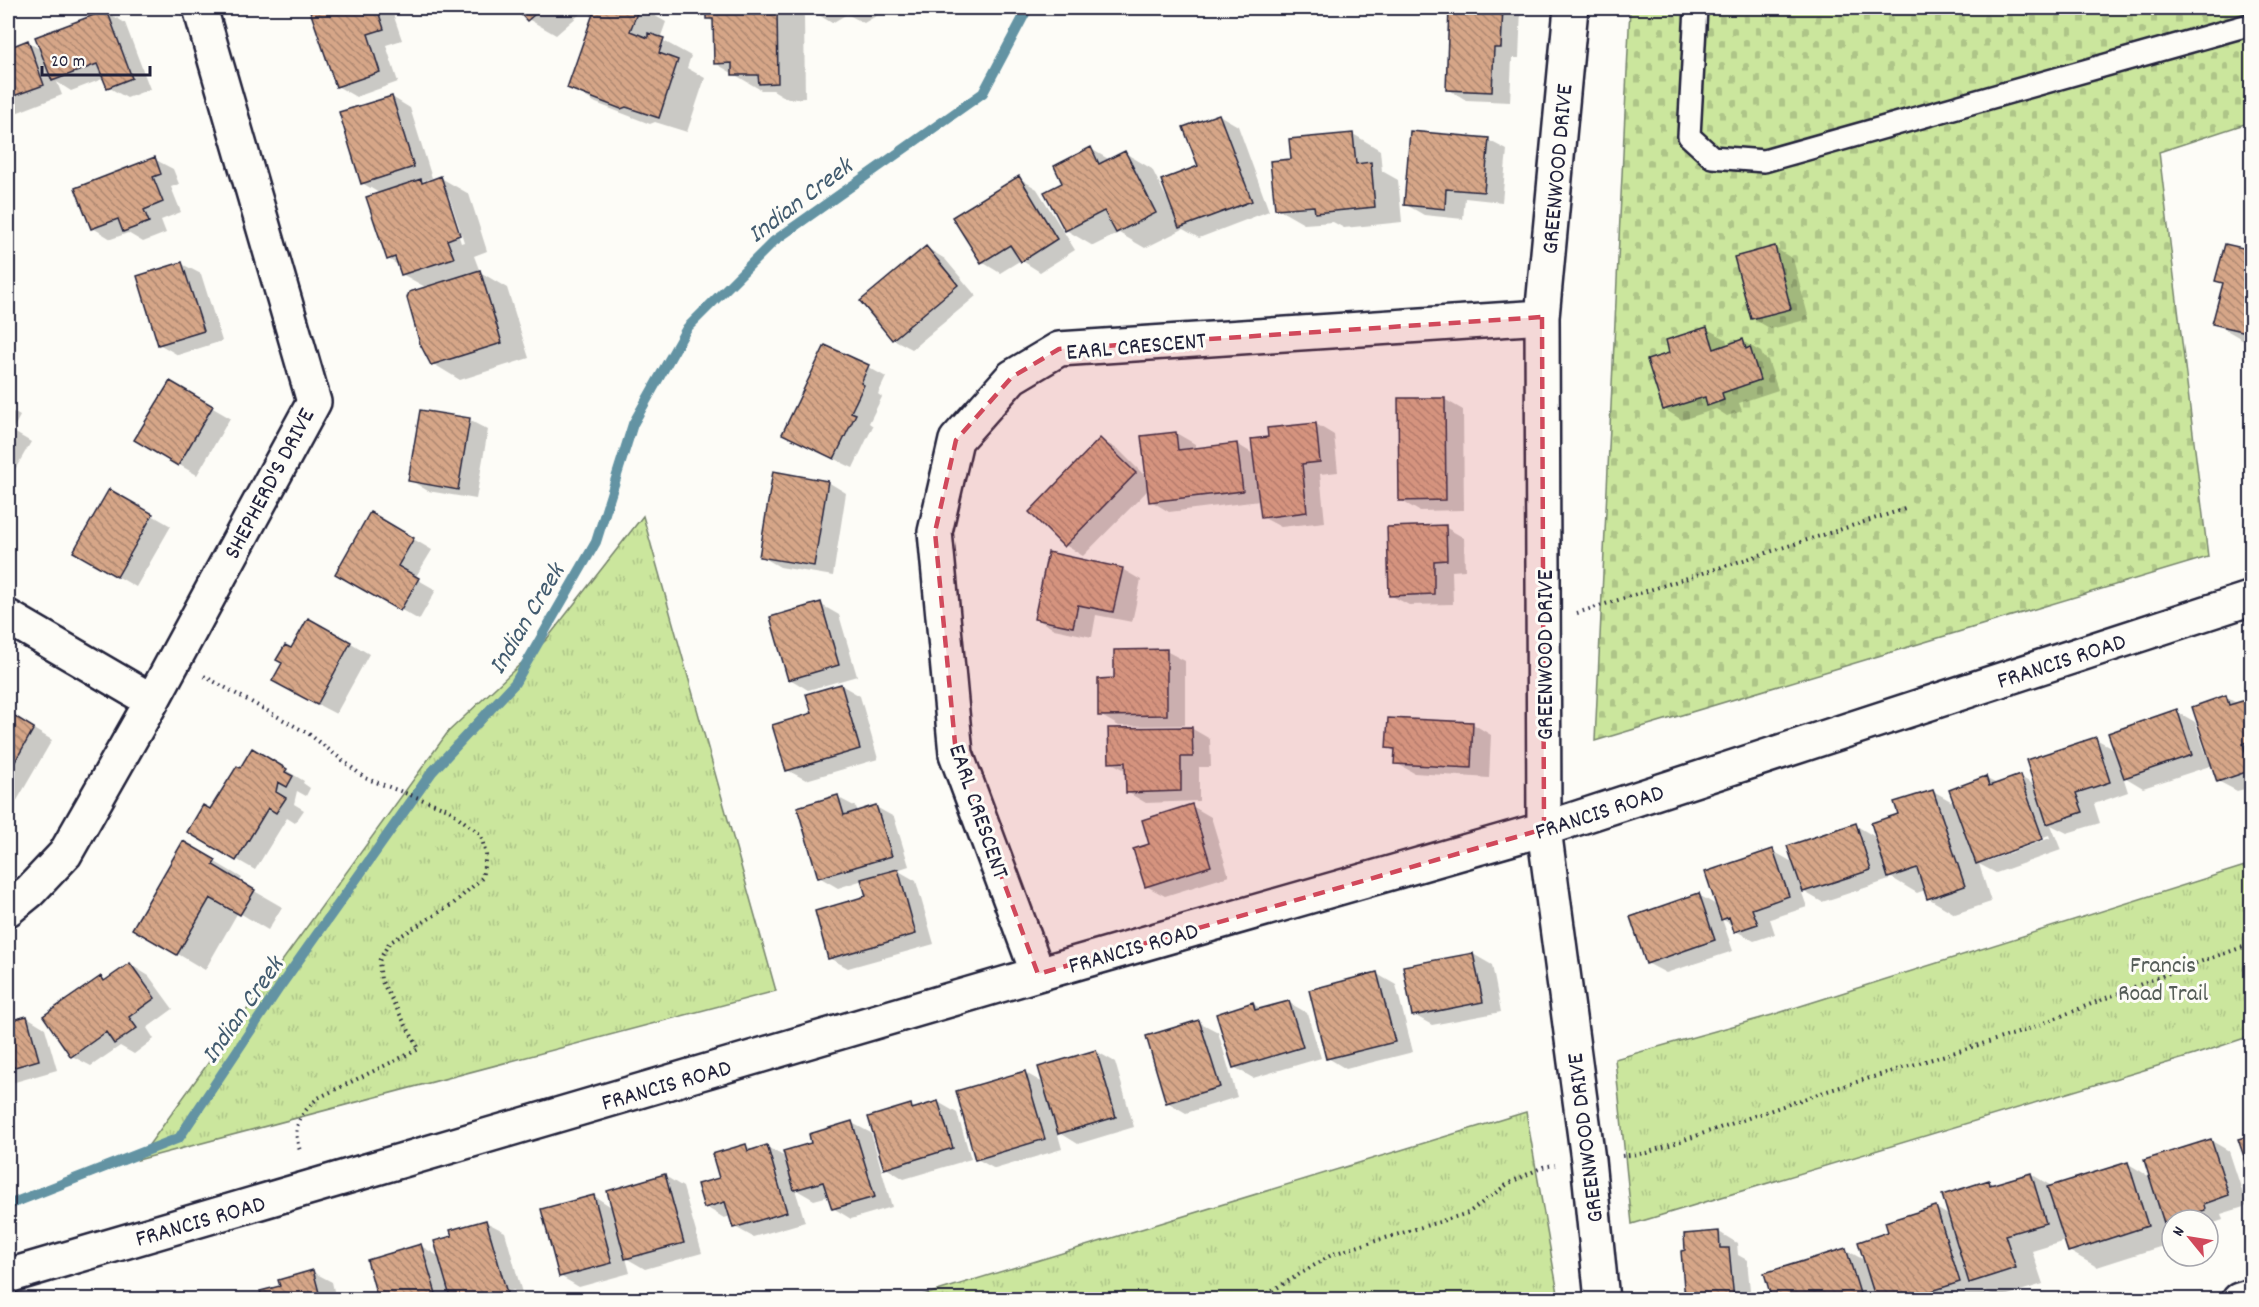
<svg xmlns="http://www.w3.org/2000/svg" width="2259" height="1307" font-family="Dekko,sans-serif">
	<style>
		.grass { fill: url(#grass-tufts); stroke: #76846c; stroke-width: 1.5 }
		.cemetery { fill: url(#cemetery-stones); stroke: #76846c; stroke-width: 1.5 }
		.shadow { fill: #0003; fill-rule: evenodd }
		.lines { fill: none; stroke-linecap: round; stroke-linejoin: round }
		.stream { stroke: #6393a3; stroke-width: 10 }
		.building { fill: url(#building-back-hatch); stroke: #22223b; stroke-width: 1.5 }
		.lane-casing { stroke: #22223b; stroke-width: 26 }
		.street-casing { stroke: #22223b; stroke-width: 38 }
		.path { stroke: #22223b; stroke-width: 4; stroke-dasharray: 1.5 4.5; stroke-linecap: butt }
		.lane { stroke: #fdfcf7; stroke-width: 21 }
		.street { stroke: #fdfcf7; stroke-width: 33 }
		.marked { fill: #d1495b; fill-opacity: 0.2; stroke: #d1495b; stroke-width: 4.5; stroke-dasharray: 12 8; stroke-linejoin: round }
		.labels { text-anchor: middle; stroke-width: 6; stroke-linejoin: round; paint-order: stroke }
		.street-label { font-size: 24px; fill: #22223b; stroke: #fdfcf7 }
		.park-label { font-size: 24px; fill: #555d58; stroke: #fdfcf7 }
		.water-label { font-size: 26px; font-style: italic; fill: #425b6f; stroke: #fdfcf7 }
	</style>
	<defs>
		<pattern id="grass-tufts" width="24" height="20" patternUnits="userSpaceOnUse" patternTransform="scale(1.5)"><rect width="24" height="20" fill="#cbe69d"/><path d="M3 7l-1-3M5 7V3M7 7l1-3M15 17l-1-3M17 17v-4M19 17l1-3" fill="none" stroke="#aec588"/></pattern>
		<pattern id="cemetery-stones" width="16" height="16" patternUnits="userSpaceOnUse" patternTransform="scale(1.5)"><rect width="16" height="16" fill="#cbe69d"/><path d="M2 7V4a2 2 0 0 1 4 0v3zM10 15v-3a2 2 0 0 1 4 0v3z" fill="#aec588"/></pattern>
		<pattern id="building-back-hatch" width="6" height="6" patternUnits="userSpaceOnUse" patternTransform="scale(1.5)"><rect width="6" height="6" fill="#d6a688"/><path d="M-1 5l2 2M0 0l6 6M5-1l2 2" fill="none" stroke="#ad8770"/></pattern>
	</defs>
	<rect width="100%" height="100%" fill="#fdfcf7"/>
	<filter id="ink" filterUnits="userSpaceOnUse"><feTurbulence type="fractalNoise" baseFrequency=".0167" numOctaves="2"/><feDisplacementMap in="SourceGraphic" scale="12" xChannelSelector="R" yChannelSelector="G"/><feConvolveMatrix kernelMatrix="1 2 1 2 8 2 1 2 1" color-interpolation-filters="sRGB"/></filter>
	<g filter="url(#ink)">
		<path class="grass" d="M643,516l133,475 -638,169 310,-428 98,-92z
			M2251,864v172l-57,19 -562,169 -17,-165 157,-44z
			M1526,1112l33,187h-648z"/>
		<path class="cemetery" d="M1630,8h621v114l-92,30 49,405 -613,184z"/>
		<path class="shadow" d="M311,8h80l11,32 -16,5 12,37 -42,15 -19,-11z
			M517,8h70l-31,27 -28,-16z
			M596,8h45l25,14 -6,17 31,17 -4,12 18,10 -18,54 -32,-10 -5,2 -54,-21 -27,-16z
			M707,8h85l12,7 1,83 -17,1 -15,-9h-12l-46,-27v-40l-8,-5z
			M811,8h67l3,5 -17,10 -17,-9 -15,9 -18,-11z
			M1451,8h70l-2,50h-7l-2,44 -44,-2 -18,-11z
			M107,12l18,11 25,66 -23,9 -19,-11 -3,-9 -34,13 -14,-9 5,13 -54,21v-67l20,-7 13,8z
			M392,97l18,11 22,70 -10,3 4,2 15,-5 28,16 18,57 -13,5 6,16 27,16 22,70 -69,22 -28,-17 -5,-75 -25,-14 -2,-8 -12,-7 -7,-65 -19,-11zM446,196h3l15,46 -3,1z
			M1219,115l19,11 31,85 -70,27 -16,-9 -38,19 -26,-15 -26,13 -27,-16 -2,-46 27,-35 19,11 15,-7 27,16 15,30 33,-32z
			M1353,134l27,16 2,21 16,9 4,42 -58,6 -11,-6 -29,2 -28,-16 17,-48z
			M1488,140l19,10 -5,52 -37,-4 -2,21 -39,-4 -19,-11z
			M154,159l19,10 6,15 -8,3 10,25 -20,8 5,13 -23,9 -15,-9 -17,6 -18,-11z
			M1019,178l18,11 38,61 -35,22 -19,-12 -21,13 -18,-11z
			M927,248l18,11 31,37 -64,53 -19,-10z
			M1775,248l18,11 16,60 -38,10 -19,-11z
			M2252,252v89l-10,-2 -28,-16 10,-39 -7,-4z
			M182,264l19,10 21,67 -44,14 -19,-11z
			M1707,329l19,10 2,7 14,-5 19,11 2,5 5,3 10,30 -39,13 3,8 -15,5 -11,-7 -34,11 -18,-11 7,-55z
			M868,367l18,10 -8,17 4,3 -13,26 4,3 -20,42 -50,-24z
			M170,383l60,35 -33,57 -61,-35z
			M1444,399l19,11 1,100 -45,1 -19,-11z
			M8,409l12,7 -8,15 19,11 -17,29 -6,-4z
			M469,420l19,10 -12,69 -48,-8 -18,-11z
			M1316,424l18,11 4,37 -18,2 5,48 -44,5 -19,-10 -2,-16 -91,11 -18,-11 -2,-12 -66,67 -18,-11 36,-105 18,10 29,29 28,-46 19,11v5l42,-5 18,11 15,-16z
			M828,482l18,11 -13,83 -53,-9 -19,-11z
			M110,491l61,35 -35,61 -61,-35z
			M371,514l61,36 -17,28 21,12 -17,30 -82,-47z
			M1445,527l19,11 1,32 -13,1 1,33 -44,1 -19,-10z
			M1122,569l19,11 -9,42 -36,-7 -4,22 -38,-8 -19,-11z
			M820,604l19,11 18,61 -49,14 -18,-11z
			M351,643l18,11 -33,60 -44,-23 -8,-28 7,-13z
			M1166,651l19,10v64l-66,1 -19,-11 16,-35z
			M841,685l19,11 18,63 -72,21 -19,-10 27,-56z
			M2226,697l12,7 14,-5v88l-15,4 -19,-10 -5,-16 -70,23 -20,-12 5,16 -34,12 6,19 -33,10 -16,-8 10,25 -65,23 -17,-9 12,38 -36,12 -27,-16 -3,-8 -8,3 -30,-18 2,5 -67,22 -21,-12 6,17 -37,12 5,15 -21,7 -18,-10 -2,-5 -12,-7 11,32 -67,22 -19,-10 52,-68 19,11 55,-55 21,12 61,-38 22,13 22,-23 34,-24 23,13 29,-26 12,6 22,-8 17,10 60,-47 20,11 60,-39 19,11 11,32 3,-1zM2049,835l1,3 -62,23v-3z
			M8,714l44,26 -37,64 -7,-4z
			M1473,724l18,11 -2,43 -75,-5 -18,-10 1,-10 -9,-6z
			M1191,728l19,11 1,28h-12v34l-53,2 -19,-11v-21l-17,-9z
			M252,750l52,31 -1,2 7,5 -4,8 -9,-5 -3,13 10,6 -9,13 -8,-5 -32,52 -66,-38 22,-21z
			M837,797l19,10 2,5 18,-5 18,10 15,49 -12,4 19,11 18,63 -86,24 -19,-10 39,-61 -5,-17 -25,8 -19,-11z
			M1192,806l19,11 18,59 -64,20 -19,-10 5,-41z
			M183,843l59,35 -3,4 43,25 -14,23 -30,-18 -33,58 -71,-42z
			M1473,954l19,11 9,47 -69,13 -18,-10z
			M131,965l18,11 24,33 -26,19 7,11 -20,15 -14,-8 -29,20 -19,-10 29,-79 6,4z
			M1377,974l19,11 17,67 -67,17 -18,-11z
			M1288,1002l19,11 14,45 -68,20 -19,-11 19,-63 10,6z
			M27,1017l18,11 12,42 -49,14v-62z
			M1199,1022l19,10 19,65 -51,16 -19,-11z
			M1096,1051l19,11 19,65 -56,17 -21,-13 5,18 -67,20 -18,-10 47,-87 21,12z
			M938,1102l19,11 14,46 -67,20 -18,-11 25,-62 6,3z
			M852,1123l19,10 21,74 -41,12 -18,-11 -4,-12 -15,4 -19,-11 10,33 -52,15 -18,-10 -4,-11 -7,2 -18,-11 15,-28 25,-33 8,5 13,-4 20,11z
			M2210,1140l19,11 18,55 -26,8 2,6 -15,5v-5h-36v6l-2,-1 2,18 -75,24 -28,-16 -4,-10 -33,10 11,33 -45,14 -14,-8 3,7 -7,3h-207l73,-50 20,11 24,-28 46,-25 14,8 39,-34 6,3 36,-11 22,13 74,-24 23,14z
			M665,1176l18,11 19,66 -57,16 -19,-11 4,15 -51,14 -19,-11 34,-80 19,12z
			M486,1222l19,10 19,68h-33l24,-7 -1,-3 -33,10h-101l41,-54 19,11 14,-20z
			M1719,1232l18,11 1,12 9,5 4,40h-64z
			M313,1272l19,10 4,18h-72l18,-13z
			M249,1296l6,4h-19z"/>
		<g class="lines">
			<path class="stream" d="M8,1205l171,-67 100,-150 153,-216 83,-89 81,-141 37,-118 54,-96 87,-87 209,-148 45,-85"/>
		</g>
		<path class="building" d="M309,8h68l7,21 -16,5 12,38 -44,15z
			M515,8h27l-15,13z
			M595,8h44l-9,23 18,7v-5l16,5 -5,15 19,7 -19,58 -33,-11 -5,2 -54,-21z
			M706,8h71l1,75 -19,1 -1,-9h-26v-12l-18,1 -1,-45h-7z
			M1449,8h54l-2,40h-7l-2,44 -46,-2z
			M107,10l25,68 -25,10 -10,-24 -45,17 -17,-44z
			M28,40l16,45 -36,13v-50z
			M392,96l22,71 -53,17 -22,-72z
			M1219,114l33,87 -73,27 -18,-48 37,-14 -15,-39z
			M1410,131l79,7 -5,54 -38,-3 -1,20 -41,-4z
			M1353,133l3,31 15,-2 4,45 -60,6 -1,-7 -39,3 -5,-48 21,-2 -2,-20z
			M1091,147l8,17 26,-13 31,62 -40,20 -12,-22 -39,20 -21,-39 18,-9 -8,-17z
			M155,157l6,17 -8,3 10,25 -19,8 5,12 -26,10 -5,-13 -27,10 -16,-41z
			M441,176l19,59 -13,5 7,18 -53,17 -6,-18 -8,3 -21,-63 55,-18 1,4z
			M1019,176l38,63 -36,23 -11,-17 -29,18 -29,-46z
			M2225,244l27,6 -1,83 -39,-9 11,-41 -8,-2z
			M926,246l32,39 -66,55 -32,-39z
			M1775,246l16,63 -40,10 -17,-62z
			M182,262l22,69 -46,14 -21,-69z
			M480,270l22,73 -71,22 -11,-21 -13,-46 2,-6z
			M1707,327l7,22 29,-10 3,10 4,-2 10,33 -38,13 2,7 -17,6 -2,-9 -42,13 -16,-50 22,-7 -3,-13z
			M825,345l44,20 -8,18 3,2 -13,27 5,2 -22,45 -52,-25z
			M170,381l43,25 -35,60 -44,-26z
			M1398,398h47l1,102 -47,1z
			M420,410l50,8 -12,72 -50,-9z
			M1316,423l4,39 -18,2 5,48 -46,6 -10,-79 17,-2 -1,-9z
			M1176,432l2,18 59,-7 6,48 -94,11 -8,-66z
			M1100,438l36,35 -72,74 -35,-35z
			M773,471l55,10 -14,85 -55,-9z
			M109,489l44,25 -36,63 -44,-25z
			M370,512l44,26 -16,28 21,12 -19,33 -65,-37z
			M1446,525l1,35 -13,1v33l-45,2 -2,-69z
			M1048,552l75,16 -10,44 -35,-7 -5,22 -39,-8z
			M821,602l18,63 -51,15 -18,-63z
			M308,618l43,24 -34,63 -45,-24 10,-18 -6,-3 9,-15 6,3z
			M1167,649v66l-69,1v-37l16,-1v-28z
			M841,684l19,65 -74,22 -14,-46 40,-12 -6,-19z
			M2226,695l3,10 23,-7v43l-9,3 9,26 -35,12 -25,-75z
			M2177,709l15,46 -68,23 -16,-45z
			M8,712l26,16 -26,46z
			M1388,718l85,4 -2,46 -77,-4 1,-15 -9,-1z
			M1192,727l1,30h-12v34l-55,2 -1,-31 -16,1 -1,-35z
			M2096,737l14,45 -34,11 7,19 -36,12 -21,-64z
			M252,748l35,21 -2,3 8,4 -6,11 -9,-5 -2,10 10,6 -10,15 -8,-5 -32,53 -49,-29 16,-27 7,4 27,-43 3,2z
			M2020,775l23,64 -67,25 -27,-74 37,-14 3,10z
			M1933,790l32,96 -38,13 -10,-31 -29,10 -17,-55 27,-9 -4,-12z
			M838,795l6,20 32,-10 16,51 -74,22 -21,-71z
			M1192,804l19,62 -66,21 -12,-38 16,-5 -7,-24z
			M1856,823l15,47 -68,22 -16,-46z
			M183,841l33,19 -3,5 42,25 -15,25 -30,-17 -33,57 -45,-26z
			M1773,849l16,47 -37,13 6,15 -24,8 -5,-15 -8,3 -16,-48z
			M898,869l18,65 -88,25 -13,-48 51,-15 -5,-17z
			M1699,893l16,47 -69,24 -16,-47z
			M1473,953l10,49 -71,14 -9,-50z
			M130,963l25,35 -26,19 8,11 -23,16 -8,-12 -35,25 -28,-41 58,-40 3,5z
			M1377,972l18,70 -69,17 -17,-69z
			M1289,1001l14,46 -70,21 -17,-54 37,-12 2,8z
			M27,1016l12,44 -31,9v-48z
			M1199,1020l21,67 -54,16 -20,-67z
			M1096,1050l20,67 -58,17 -20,-67z
			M1025,1071l20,68 -70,21 -19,-69z
			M938,1101l15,47 -69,21 -16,-52 43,-13 1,5z
			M852,1121l23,76 -43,12 -9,-27 -29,8 -11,-39 28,-8 -2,-9z
			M2252,1135v45l-14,-41z
			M2211,1139l18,56 -25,9 1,6 -41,13 -20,-63z
			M746,1144l2,7 19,-6 20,67 -54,16 -8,-26 -21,6 -7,-24 22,-6 -7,-24z
			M2128,1162l20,64 -80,26 -21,-65z
			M2031,1173l15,50 -41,12 11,33 -47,15 -27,-88 47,-15 1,5z
			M665,1174l19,69 -59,16 -18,-68z
			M594,1195l18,68 -53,14 -18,-68z
			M1936,1206l24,76 -56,18h-28l-18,-58 30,-10 -3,-10z
			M486,1220l21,73 -21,7h-35l-17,-59 18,-5 -2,-6z
			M1719,1231l1,17h9l5,52h-49l-4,-49 4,-1 -1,-16z
			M421,1244l17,56h-60l-11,-40z
			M1846,1248l16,52h-90l-8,-27z
			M313,1270l8,30h-58l-3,-9 20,-5 -2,-6z"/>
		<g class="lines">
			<g class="lane-casing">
				<path id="lane" d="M1696,8l-7,128 23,21 52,4 488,-137"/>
			</g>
			<g class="street-casing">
				<path id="street" d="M1571,8l-29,309 2,512 44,331 14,140
					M8,617l144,84
					M8,909l22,-18 35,-37 87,-153 162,-299 -114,-394
					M1038,974l-82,-220 -21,-222 21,-92 56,-63 47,-28 483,-32
					M8,1276l1030,-302 506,-145 708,-231
					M2239,1300l13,-4"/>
			</g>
			<path class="path" d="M1577,613l331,-105
				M204,676l105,58 56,44 83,31 33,26 5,20 -4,23 -29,26 -64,39 -10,18 2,19 38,69 -101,49c-20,18 -27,30 -17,55
				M1622,1156l24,-3 178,-61 197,-60 158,-63 73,-25
				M1257,1300l76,-46 135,-41 41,-30 34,-16 12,-2"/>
			<use href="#lane" class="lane"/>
			<use href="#street" class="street"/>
		</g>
	</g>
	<path class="marked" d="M1542,317l2,512 -506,145 -82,-220 -21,-222 21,-92 56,-63 47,-28z"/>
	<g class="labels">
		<g class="street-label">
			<text transform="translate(1556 169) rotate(-85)" y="8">GREENWOOD DRIVE</text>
			<text transform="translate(1136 345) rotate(-5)" y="8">EARL CRESCENT</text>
			<text transform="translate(268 483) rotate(-62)" y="8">SHEPHERD'S DRIVE</text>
			<text transform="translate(1544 655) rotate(-90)" y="8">GREENWOOD DRIVE</text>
			<text transform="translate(2061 660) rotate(-18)" y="8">FRANCIS ROAD</text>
			<text transform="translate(980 811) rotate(71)" y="8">EARL CRESCENT</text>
			<text transform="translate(1599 811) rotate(-18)" y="8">FRANCIS ROAD</text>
			<text transform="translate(1133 947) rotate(-16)" y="8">FRANCIS ROAD</text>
			<text transform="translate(666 1084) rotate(-16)" y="8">FRANCIS ROAD</text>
			<text transform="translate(1584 1138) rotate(-97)" y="8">GREENWOOD DRIVE</text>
			<text transform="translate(200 1220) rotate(-16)" y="8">FRANCIS ROAD</text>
		</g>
		<g class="park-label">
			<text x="2163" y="972">Francis<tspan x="2163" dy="28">Road Trail</tspan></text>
		</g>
		<g class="water-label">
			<text transform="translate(799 199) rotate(-37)" y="9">Indian Creek</text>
			<text transform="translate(525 618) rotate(-59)" y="9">Indian Creek</text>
			<text transform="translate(241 1009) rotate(-55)" y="9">Indian Creek</text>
		</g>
	</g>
	<rect width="2259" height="1307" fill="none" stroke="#fdfcf7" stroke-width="30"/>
	<rect x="15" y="15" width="2229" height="1277" fill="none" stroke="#22223b" stroke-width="2" filter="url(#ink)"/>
	<g transform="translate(2190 1238) rotate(300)"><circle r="28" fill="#fdfcf7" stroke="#a5a5ac" stroke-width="1.5"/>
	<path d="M0-4.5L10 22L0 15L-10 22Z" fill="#d1495b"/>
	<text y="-9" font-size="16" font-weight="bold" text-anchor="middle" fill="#22223b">N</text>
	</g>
	<path d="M42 66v9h108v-9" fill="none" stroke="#22223b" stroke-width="3"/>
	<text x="51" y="66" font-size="18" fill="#22223b" stroke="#fdfcf7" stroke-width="4.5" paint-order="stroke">20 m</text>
</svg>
